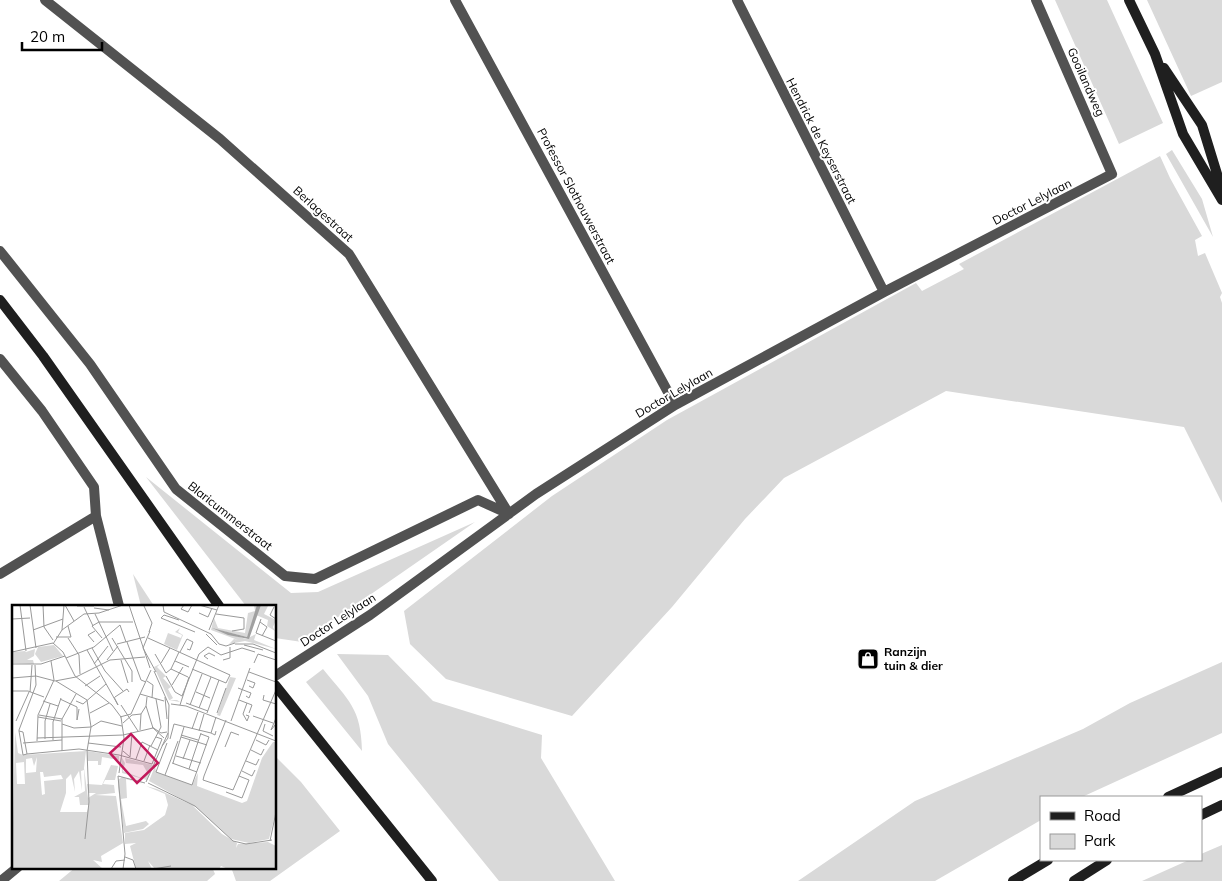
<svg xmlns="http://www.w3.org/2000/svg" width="1222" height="881" font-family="Mulish,sans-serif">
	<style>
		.green { fill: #d9d9d9 }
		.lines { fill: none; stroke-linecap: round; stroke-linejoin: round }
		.minor { stroke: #525252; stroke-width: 10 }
		.secondary { stroke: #1f1f1f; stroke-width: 10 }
		.labels { text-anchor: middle; stroke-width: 4; stroke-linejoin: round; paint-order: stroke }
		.street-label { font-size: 12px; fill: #000; stroke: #fff }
		.poi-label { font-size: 12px; font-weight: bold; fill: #000; stroke: #fff; text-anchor: start }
		.inset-road { fill: none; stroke: #999; stroke-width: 1 }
		.view { fill: #c2185b; fill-opacity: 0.15; stroke: #c2185b; stroke-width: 2.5 }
		.inset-edge { fill: none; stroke: #000; stroke-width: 2.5 }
	</style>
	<rect width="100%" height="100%" fill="#fff"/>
	<path class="green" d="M1055,0h52l56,123 -44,21z
		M1147,0h75v82l-31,14z
		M1172,150l30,49 11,38 -47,-83z
		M1160,156l10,22 32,58 -7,4 3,16 7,-3 17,40 -2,4 2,6v200l-38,-76 -238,-36 -162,87 -39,41 -73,88 -100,109 -126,-37 -36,-35 -6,-33 148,-115 115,-76 249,-137 6,8 42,-22 -5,-5z
		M146,477l145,116 27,-1 157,-70 -173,120 -27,-4v-32h-29z
		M133,574l21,32h-13z
		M337,654l51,1 45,46 109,34 -1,23 74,123h-116l-111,-137 -20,-48z
		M1222,662v71l-140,64h-41v23l-106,61h-137l117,-80 168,-72 47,-26z
		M323,669c26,32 38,39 39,82l-56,-69z
		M275,756l26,26 39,49 -70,50h-34l-5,-14h44z
		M1222,845v36h-80l47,-21h12v-6z
		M76,867h136l3,7 -8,7h-148z"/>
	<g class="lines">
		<path class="minor" d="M45,0l175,139 129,115 160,260
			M455,0l220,405
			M737,0l147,292
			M0,251l90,113 86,125 109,87 30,3 163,-79 31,14
			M0,359l42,52 52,76 2,29 23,90
			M0,574l96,-58
			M275,676l95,-61 166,-121 139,-89 209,-113 228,-118 -76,-174
			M1,881l17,-14"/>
		<path class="secondary" d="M1129,0l26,54 28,80 39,66
			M1164,68l38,57 20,65
			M0,300l43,56 176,250
			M275,685l157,196
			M1168,797l54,-25
			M1201,815l21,-10
			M1013,881l35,-21
			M1074,881l33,-21"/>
	</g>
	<defs>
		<g id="shop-square" transform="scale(1.125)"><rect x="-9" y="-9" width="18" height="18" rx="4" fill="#000" stroke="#fff"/><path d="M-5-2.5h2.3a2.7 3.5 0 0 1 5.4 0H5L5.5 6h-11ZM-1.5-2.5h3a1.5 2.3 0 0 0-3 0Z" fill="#fff"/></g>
	</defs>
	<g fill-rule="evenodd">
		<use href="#shop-square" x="868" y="659"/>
	</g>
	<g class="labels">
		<g class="street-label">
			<text transform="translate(1086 82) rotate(66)" y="4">Gooilandweg</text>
			<text transform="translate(821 141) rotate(63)" y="4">Hendrick de Keyserstraat</text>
			<text transform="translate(576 196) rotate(62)" y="4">Professor Slothouwerstraat</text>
			<text transform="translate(1032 202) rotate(-27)" y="4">Doctor Lelylaan</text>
			<text transform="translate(323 214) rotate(42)" y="4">Berlagestraat</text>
			<text transform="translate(674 393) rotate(-30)" y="4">Doctor Lelylaan</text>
			<text transform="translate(230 516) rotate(38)" y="4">Blaricummerstraat</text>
			<text transform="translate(338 620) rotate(-33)" y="4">Doctor Lelylaan</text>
		</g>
		<g class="poi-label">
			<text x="884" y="656">Ranzijn<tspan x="884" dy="14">tuin &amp; dier</tspan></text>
		</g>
	</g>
	<g transform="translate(12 605)">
		<rect width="264" height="264" fill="#fff"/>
		<path d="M242,0l14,1 -4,8 12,6 -3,7 2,4 -8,-5 1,-6 -12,-5 -9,22 -33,-8 32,10 10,-5 -2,6 22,9 -31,-8 -16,3 5,-5 4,1 -27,-10 3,-12 4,10 27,5 3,-20 7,-2zM168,23l-2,4 5,3 -6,15 -13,-6 4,-11 13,5 1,-3 -7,-3zM42,40l9,11 -22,6 -6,-8 3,-7zM23,44l-1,7 -7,4h6l1,4 -22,-1 1,-11 12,-1 3,3 -2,-2zM148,59l-3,3 9,9 -3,2 8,9 -3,2 5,9 3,-2 -6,4h7l3,2 -11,-2 -15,-33zM218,72l6,1 -16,38 -3,-1zM3,127l3,21 5,2 63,-4 -2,17 4,30 8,-5h-8l-1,-9 15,1 9,-20 7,1 -3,14h-10l-2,4 11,1 1,8 -20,2 21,1 7,47 -22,13 1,6 -9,-2 10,9h-91zM25,152l-1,15 -10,1v-14l6,-1 2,8zM12,157l1,22h-8l-1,-21zM72,165l1,21 -11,6h5l1,8h9l-2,7h-27l6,-19v-14l5,-5 4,18 -1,-13 5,-8 3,20 -1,-20zM28,167h3l1,5 17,-2 2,4 -19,2 1,13 -3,1zM261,137h3v69l-7,28 -20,4 -18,-4 -34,-31 -48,-27 6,-15 1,6 36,13 6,-12 -1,13 45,17 5,-2 15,-43zM75,146l32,5v4l-17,-3 -1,8h-3v-4h-11zM109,151l4,7 -2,8 21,8 3,-7 -4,-7 -17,-2 -1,-5 28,7 -6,15 -25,-7zM110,172l23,8 -19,-6 1,19 -6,1 5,27 20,-5 3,3 -6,5 -19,4 -6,-46v-7zM134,181l11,3 35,16 30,29 15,9 -1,5 2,-4 30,-2 8,4v23h-48l-7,-3 -2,3h-64l-7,-8 4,8h-16l-6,-23 6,-3 -11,1v-11l19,-3 21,-15 3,-10 -3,-11z" fill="#d9d9d9" fill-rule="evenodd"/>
		<path d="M245,0h4l-12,34 -21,-4 -16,-7 35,9z" fill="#a0a0a0"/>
		<path class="inset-road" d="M8,0l6,46M18,0l6,43M31,0l1,22 9,13M53,0l9,16M117,0l21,63M151,0l1,7 47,22 8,10 7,2 9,-3M172,0l-3,4 7,3 4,-7M187,0l18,5M65,1h17M132,1l8,17 -3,9M72,2l9,19M262,2l-4,8 6,4M82,3l15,2M187,8l9,4 4,-9M83,9l18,37M204,9l28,4v11l-12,2M0,14l18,-1M249,14l-5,14 20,8M167,15l-15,-5 -3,3 34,14M248,17l7,5 -5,9M108,20l6,17M21,25l30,-11M50,25l2,-25M197,25l10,-25M138,26l-7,17 13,24M194,29l11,11M44,32h15l-3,-11M56,33l11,17 1,19M90,33l-10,-12 7,-4h34M100,33l20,33v11M136,33l82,37 -4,8 -34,-14M82,37l-6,-7 7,-4M115,37l14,38 5,2M41,38l10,9 12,24M41,39l9,-14 22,-16 15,-1 24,-8M105,39l28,-7M223,39h18l23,9M232,40l19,5M80,43l13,23 18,20M75,45l31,55 -4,-8M0,47l41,-9M168,47l7,-13 6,3 -3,8 -3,-1M143,49l11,19 5,-4M54,53l28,-11 26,-22M196,54l-4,-3 5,-3 6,3M95,55l11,-14M109,55l7,23M211,55l7,-2v-11M163,56l14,6M149,58l9,-15M242,58l4,-9 18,6M0,59h29l24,-8M82,59l14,-18M159,64l8,-17M159,64l17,8M142,66l15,34 -1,33 -6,8M237,67l27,10M63,71l37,29 9,12 3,21 -5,35M154,71l9,16 7,4M64,72l34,-17 35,-3M0,73l24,-2 19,5 21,-4M235,75l8,3 -2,5 -4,-2M44,76l31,19M135,76l6,4 -1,13M160,80l11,-18M73,81l15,-10M226,83l13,5 -2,5 -3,-2M0,86h16l16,6M18,87l2,-27M184,87l14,6M128,89l24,7M252,90l-1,5 13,4M170,91l17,-42 9,-7 13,8 21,-7 13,4M103,92l12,-8 2,3M135,92l-1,9 7,22 11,10M153,92l2,22M48,94l17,8v13l2,-11M227,95l13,5 -3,8M31,96l15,5M64,96l7,3 23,-20M174,98l22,8M159,99l15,2 90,35M109,100l17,26M168,100l9,-28M178,100l12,-31M187,103l12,-31M78,108l19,-10M195,108l12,-33M205,108l9,-25M27,110l23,4M234,110l3,1 -2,5 -4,-7 4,-11M241,111l20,7M26,112l23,4M108,112l11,-3 20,-44M264,113l-5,12 5,-6M4,116l13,-29M219,116l19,-53M111,118l9,-8 9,-1 5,-8M50,119l12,4 17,-1 10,-6 21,5M253,119l-2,7 10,5M140,122l9,6 6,-1M180,124l6,-17M128,125l1,-16M7,126l4,1 4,22 -4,1 -4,-24v-1l17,-45 -1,-20M187,126l5,-17M204,126l-1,4 -4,-2 5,-16M169,130l17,5M169,132l26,8M25,133l86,-3 30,-7M33,134v-18l5,-17M158,134l4,-15 37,9M41,135v-18l8,-24M244,135l10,5 3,-5M25,136l1,-26 16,-35 -3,-19M130,137l16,8M11,138l39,-3M76,138l33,4M155,138l-11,29 36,13 17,-48 -8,-3M139,141l10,-19 -5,-28M213,142l6,-15 8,3M239,145l10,5 3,-6M50,146v-32l14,-25M111,146l7,6 2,-23M15,149l52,-5 40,6 33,9 10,-25 -6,-2M164,151l25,7M124,154l6,-17M171,154l7,-19M132,156l6,-16M234,156l10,4 3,-6M160,158l25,9M161,158l11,-36M177,164l12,-36M230,166l10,5 3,-6M153,170l13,-34M106,171l7,78 -2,15M106,171l27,7M192,171l-1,4 30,10 43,-100M192,171l22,-56M134,177l22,-49M136,178l47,23 38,35 13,3 26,-4M214,187l16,6 7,-18 -10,-4M73,234l4,-37 -2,-51 4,-24 -4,-27M258,236l6,-29M113,252l8,3 3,9M99,264l5,-8 9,-1M141,264l18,-3"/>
		<path class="view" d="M119,129l27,29 -21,20 -27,-30z"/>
		<rect width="264" height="264" class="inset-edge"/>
	</g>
	<rect x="1040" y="796" width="162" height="65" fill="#ffffff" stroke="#999999"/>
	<rect x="1050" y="812" width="25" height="8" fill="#1f1f1f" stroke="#999999"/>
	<text x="1084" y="821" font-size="15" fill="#000000">Road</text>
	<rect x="1050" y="834" width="25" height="15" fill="#d9d9d9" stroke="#999999"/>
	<text x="1084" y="846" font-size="15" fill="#000000">Park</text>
	<path d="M22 42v8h80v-8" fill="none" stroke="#000000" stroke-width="2.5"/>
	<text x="30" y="42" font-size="15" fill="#000000" stroke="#ffffff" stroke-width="4" paint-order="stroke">20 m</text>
</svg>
